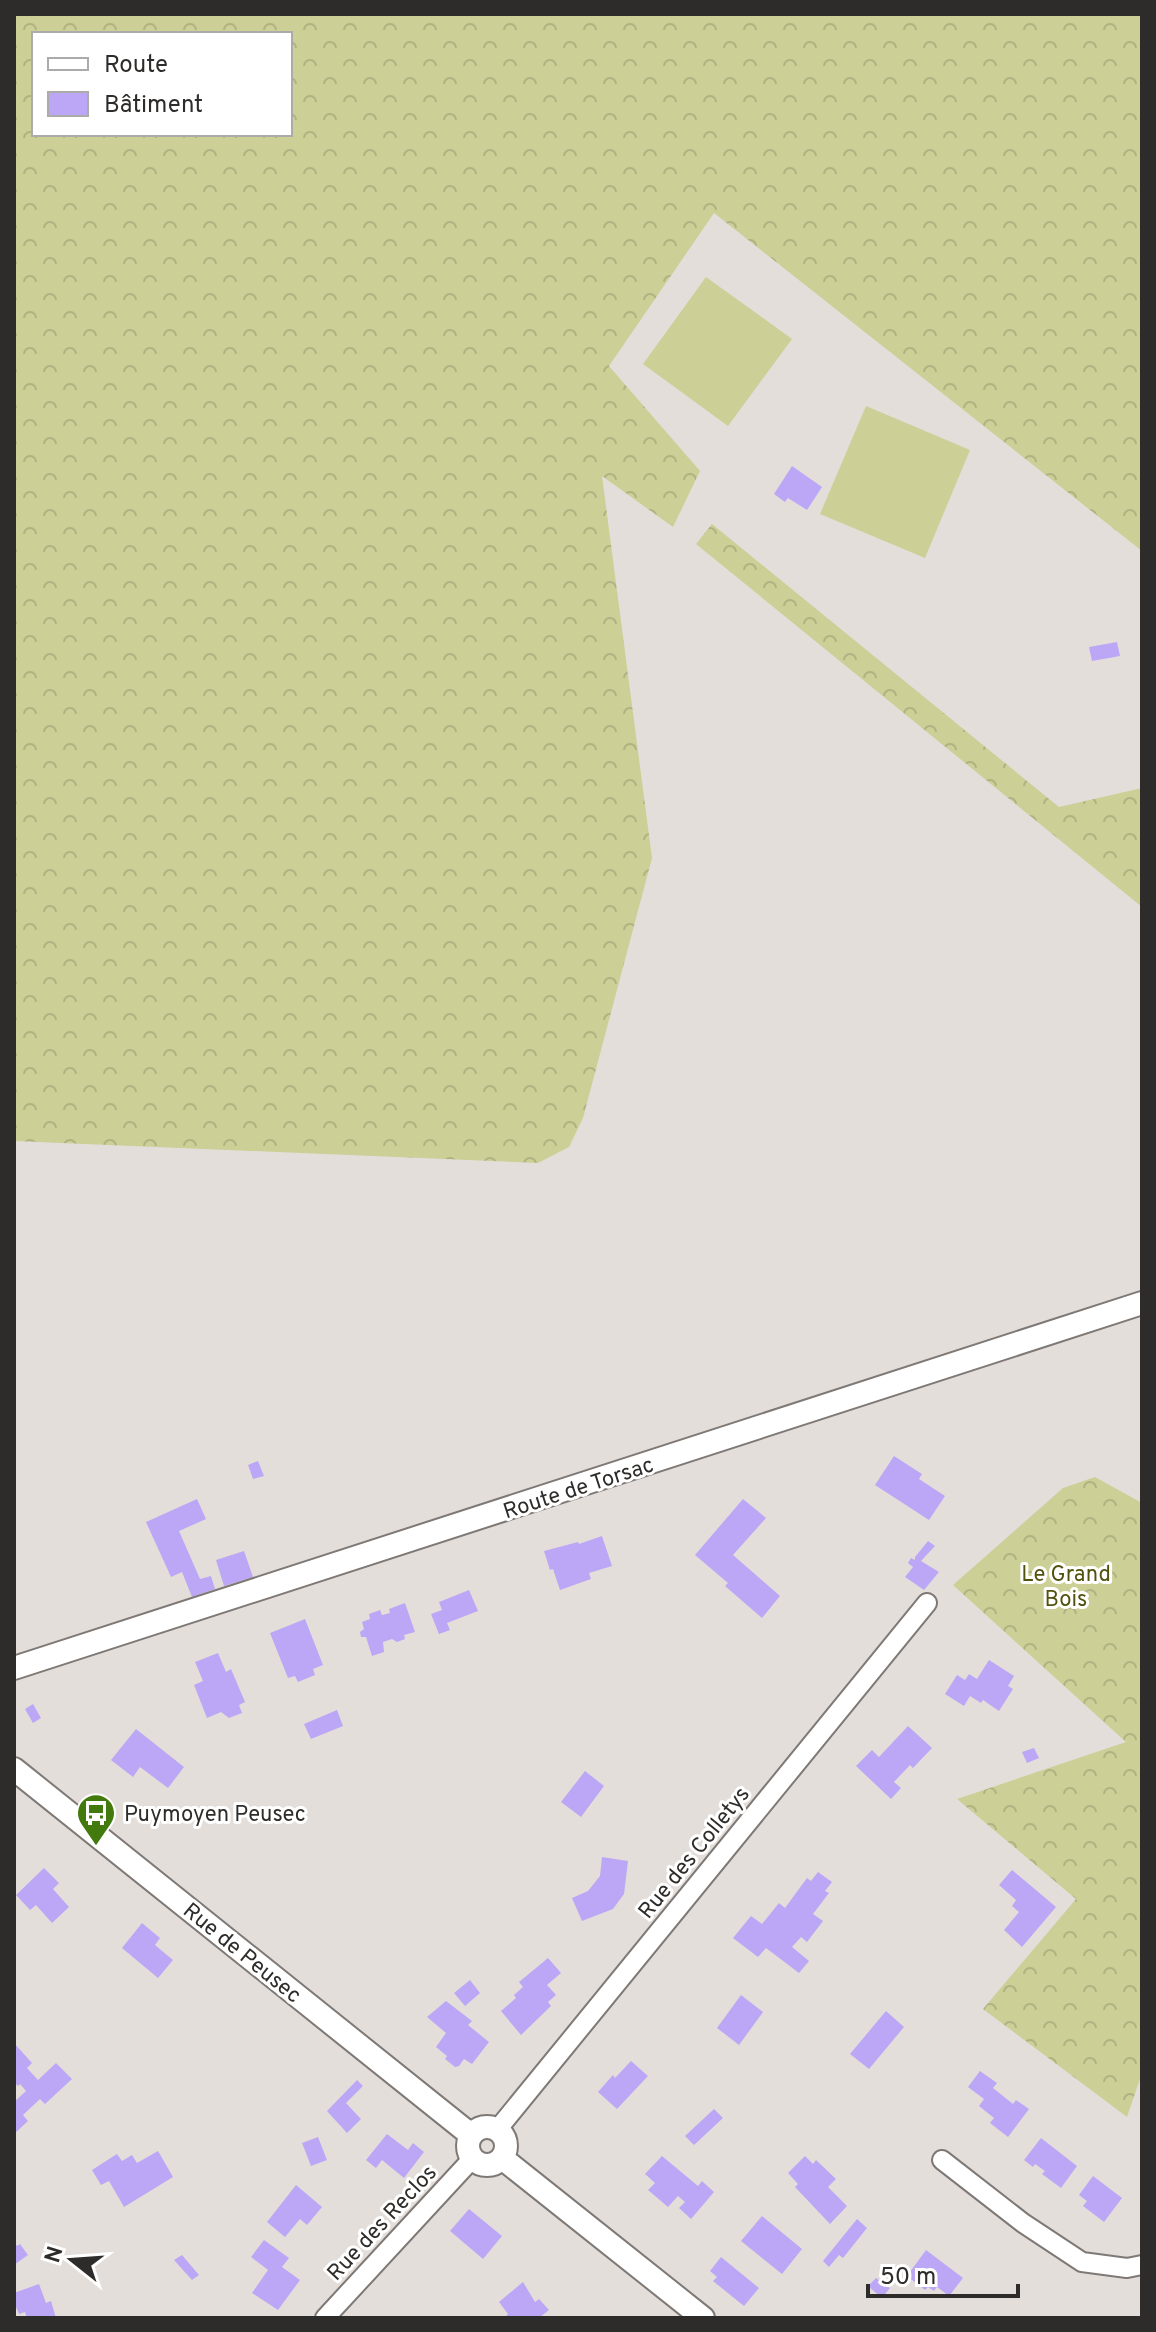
<svg xmlns="http://www.w3.org/2000/svg" width="1156" height="2332" font-family="Overpass,sans-serif">
	<style>
		.forest { fill: url(#forest-crowns); fill-rule: evenodd }
		.pitch { fill: #cccf96 }
		.building { fill: #bba7f6 }
		.lines { fill: none; stroke-linecap: round; stroke-linejoin: round }
		.minor-casing { stroke: #7f7976; stroke-width: 22 }
		.tertiary-casing { stroke: #7f7976; stroke-width: 26 }
		.minor { stroke: #fff; stroke-width: 18 }
		.tertiary { stroke: #fff; stroke-width: 22 }
		.labels { text-anchor: middle; stroke-width: 6; stroke-linejoin: round; paint-order: stroke }
		.street-label { font-size: 22px; fill: #2e2c2a; stroke: #fff }
		.park-label { font-size: 22px; fill: #51520d; stroke: #fff }
		.poi-label { font-size: 22px; fill: #2e2c2a; stroke: #fff; text-anchor: start }
	</style>
	<defs>
		<pattern id="forest-crowns" width="20" height="18" patternUnits="userSpaceOnUse" patternTransform="scale(2)"><rect width="20" height="18" fill="#cccf96"/><path d="M2 6a3 3 0 1 1 6 0M12 15a3 3 0 1 1 6 0" fill="none" stroke="#b0b281"/></pattern>
	</defs>
	<rect width="100%" height="100%" fill="#e4deda"/>
	<path class="forest" d="M14,14h1128v537l-428,-338 -105,153 91,105 -27,56 -71,-51 50,382 -69,260 -14,29 -31,16 -524,-22zM34,34h256v100h-256z
		M712,524l347,283 83,-19v119l-446,-363z
		M1095,1477l47,26v570l-15,44 -144,-108 93,-110 -119,-100 169,-57 -173,-157 110,-97z"/>
	<path class="pitch" d="M706,277l86,62 -64,87 -85,-62z
		M866,406l104,44 -45,108 -105,-44z"/>
	<path class="building" d="M792,466l30,21 -15,23 -19,-12 -3,4 -11,-8z
		M1117,642l3,14 -28,5 -3,-14z
		M894,1456l28,18 -3,5 26,17 -16,24 -54,-35z
		M258,1461l6,15 -11,3 -5,-14z
		M197,1499l9,20 -27,12 21,48 11,-3 4,13 -23,8 -10,-25 -11,5 -25,-55z
		M743,1499l23,19 -33,37 47,41 -18,22 -37,-32 3,-3 -33,-28z
		M602,1536l10,30 -23,7 2,6 -31,11 -7,-21 -3,1 -6,-19 34,-9 1,2z
		M928,1541l7,5 -14,15 18,11 -15,18 -19,-13 8,-10 -5,-4 3,-5 4,2v-3z
		M244,1551l9,26 -29,9 -8,-26z
		M469,1590l9,21 -31,12 3,7 -11,4 -8,-20 11,-4 -3,-8z
		M405,1603l10,29 -11,3 1,4 -8,3 -5,-3 -9,3 1,10 -12,4 -6,-19h-5l-1,-5 4,-3 -2,-7 8,-3 -1,-5 11,-4 2,5 8,-2 -1,-4z
		M305,1619l18,46 -10,4 2,6 -17,7 -3,-6 -7,2 -18,-45z
		M218,1653l8,19 5,-3 14,33 -6,3 3,8 -13,5 -8,-6 -14,6 -13,-33 9,-4 -8,-19z
		M989,1660l25,16 -6,10 5,3 -14,22 -16,-11 -2,3 -11,-7 -6,10 -19,-12 12,-19 8,5 4,-6 8,5z
		M33,1704l8,14 -8,5 -8,-14z
		M337,1710l6,16 -32,13 -7,-15z
		M908,1726l24,22 -19,20 -3,-3 -16,17 7,6 -10,11 -35,-33 16,-16 7,7z
		M136,1729l48,38 -16,21 -28,-21 -7,10 -22,-17z
		M1034,1748l5,10 -12,5 -5,-11z
		M585,1771l19,15 -23,31 -20,-15z
		M602,1857l26,4 -4,33 -11,15 -31,12 -10,-23 16,-7 12,-15z
		M44,1868l15,15 -6,6 16,18 -17,16 -16,-18 -6,5 -14,-15z
		M1012,1870l44,37 -34,40 -18,-17 15,-18 -7,-6 4,-6 -17,-15z
		M818,1872l14,10 -7,9 4,2 -16,21 10,7 -16,21 -6,-5 -9,10 17,14 -10,12 -33,-25 -8,9 -25,-19 18,-22 11,8 17,-21 6,5 22,-30 4,3z
		M142,1923l18,15 -5,7 18,15 -15,18 -36,-30z
		M548,1958l13,15 -14,12 9,10 -8,7 3,4 -30,29 -20,-24 15,-13 -2,-3 9,-8 -4,-5z
		M470,1980l10,13 -15,13 -11,-13z
		M741,1995l22,17 -24,33 -22,-17z
		M446,2001l26,20 -4,4 21,17 -17,22 -8,-5 -5,7 -4,1 -10,-8 2,-3 -11,-9 10,-14 -19,-16z
		M886,2011l18,16 -35,42 -19,-15z
		M14,2043l18,20 -5,5 11,12 18,-17 16,16 -27,25 -5,-5 -17,16 5,6 -14,13v-32l12,-11 -6,-7 -2,2 -4,-4z
		M631,2061l17,15 -31,33 -19,-17 15,-17 2,3z
		M980,2071l17,12 -4,5 20,16 3,-4 13,9 -21,28 -18,-14 4,-5 -15,-12 5,-7 -16,-12z
		M357,2080l6,6 -17,17 15,16 -14,14 -20,-22z
		M714,2109l9,9 -29,27 -9,-9z
		M387,2134l21,16 5,-7 11,9 -20,26 -22,-18 -6,8 -10,-8z
		M318,2137l9,23 -16,6 -9,-23z
		M1041,2138l36,28 -16,22 -19,-14 3,-3 -10,-7 -2,3 -9,-7z
		M158,2151l15,26 -49,30 -15,-26 -8,4 -9,-15 25,-16 5,7 10,-6 5,8z
		M662,2156l36,30 4,-5 12,11 -23,27 -12,-11 6,-6 -7,-6 -10,11 -20,-17 7,-7 -10,-9z
		M805,2156l8,8 3,-4 20,19 -8,8 19,19 -17,18 -35,-37 3,-3 -10,-11z
		M1093,2176l29,22 -18,24 -21,-16 4,-5 -8,-6z
		M296,2185l26,22 -15,18 -7,-6 -15,18 -18,-15z
		M469,2209l33,27 -19,23 -33,-28z
		M762,2216l40,33 -20,25 -41,-33z
		M857,2219l10,9 -24,30 -4,-3 -10,12 -6,-6z
		M264,2240l25,18 -7,9 18,13 -22,30 -26,-17 16,-23 -17,-13z
		M14,2242l3,4 3,-2 8,11 -14,10z
		M926,2250l37,28 -14,18 -12,-9 -3,4 -6,-4 -3,3 -18,-14z
		M182,2255l17,20 -7,5 -18,-20z
		M721,2257l38,31 -15,18 -31,-25 4,-4 -7,-6z
		M876,2278l14,10 -8,10 -14,-12z
		M523,2282l12,20 4,-3 10,11 -10,8h-35l4,-4 -9,-12z
		M39,2284l7,19 5,-2 5,17h-29l-2,-6 -6,2 -5,-12v-9z"/>
	<g class="lines">
		<g class="minor-casing">
			<path id="minor" d="M497,2130l430,-527
				M942,2160l81,63 59,39 45,6 15,-3
				M325,2318l147,-159"/>
		</g>
		<g class="tertiary-casing">
			<path id="tertiary" d="M14,1668l1128,-365
				M14,1769l457,366
				M468 2146a19 19 0 1 1 38 0a19 19 0 1 1-38 0Z
				M502,2158l201,160"/>
		</g>
		<use href="#minor" class="minor"/>
		<use href="#tertiary" class="tertiary"/>
	</g>
	<defs>
		<g id="bus-pin" transform="scale(2)"><path d="M0 17L-7.5 6A9.5 9.5 0 1 1 7.5 6Z" fill="#437a0e" stroke="#fff"/><path d="M-5-6H5V4H4V6H2V4H-2V6H-4V4H-5ZM-3.5-4V0h7V-4ZM-3.5 1.2v1.5H-2V1.2ZM2 1.2v1.5H3.5V1.2Z" fill="#fff"/></g>
	</defs>
	<g fill-rule="evenodd">
		<use href="#bus-pin" x="96" y="1813"/>
	</g>
	<g class="labels">
		<g class="street-label">
			<text transform="translate(578 1487) rotate(-18)" y="8">Route de Torsac</text>
			<text transform="translate(693 1852) rotate(-51)" y="8">Rue des Colletys</text>
			<text transform="translate(243 1952) rotate(39)" y="8">Rue de Peusec</text>
			<text transform="translate(381 2222) rotate(-47)" y="8">Rue des Reclos</text>
		</g>
		<g class="park-label">
			<text x="1066" y="1581">Le Grand<tspan x="1066" dy="25">Bois</tspan></text>
		</g>
		<g class="poi-label">
			<text x="124" y="1821">Puymoyen Peusec</text>
		</g>
	</g>
	<rect width="1156" height="2332" fill="none" stroke="#2e2c2a" stroke-width="32"/>
	<rect x="32" y="32" width="260" height="104" fill="#ffffff" stroke="#ababaa" stroke-width="2"/>
	<rect x="48" y="58" width="40" height="12" fill="#ffffff" stroke="#ababaa" stroke-width="2"/>
	<text x="104" y="72" font-size="24" fill="#2e2c2a">Route</text>
	<rect x="48" y="92" width="40" height="24" fill="#bba7f6" stroke="#ababaa" stroke-width="2"/>
	<text x="104" y="112" font-size="24" fill="#2e2c2a">Bâtiment</text>
	<g transform="translate(72 2260) rotate(287)" stroke="#ffffff" stroke-width="6" paint-order="stroke">
	<path d="M0-6L14 30L0 20L-14 30Z" fill="#2e2c2a"/>
	<text y="-12" font-size="22" font-weight="bold" text-anchor="middle" fill="#2e2c2a">N</text>
	</g>
	<path d="M868 2284v12h150v-12" fill="none" stroke="#2e2c2a" stroke-width="4"/>
	<text x="880" y="2284" font-size="24" fill="#2e2c2a" stroke="#ffffff" stroke-width="6" paint-order="stroke">50 m</text>
</svg>
